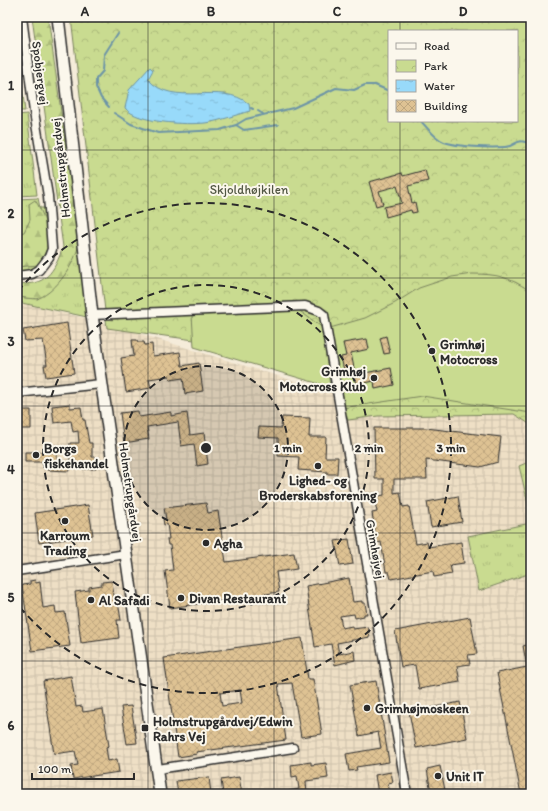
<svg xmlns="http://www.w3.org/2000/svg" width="548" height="811" font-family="Itim,sans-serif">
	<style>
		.industrial { fill: url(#industrial-grid) }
		.grass { fill: url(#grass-tufts); stroke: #7a835e }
		.forest { fill: url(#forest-firs); stroke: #7a835e }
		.park { fill: url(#park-crowns); stroke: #7a835e; fill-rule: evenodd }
		.garden { fill: #c9db90; stroke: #7a835e }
		.water { fill: url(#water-ripples); stroke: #6c94a7 }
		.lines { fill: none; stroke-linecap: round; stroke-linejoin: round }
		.stream { stroke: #6c94a7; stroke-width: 2 }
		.building { fill: url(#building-cross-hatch); stroke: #2b2b2b; fill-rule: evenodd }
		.street-casing { stroke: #2b2b2b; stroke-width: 11 }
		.secondary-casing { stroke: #2b2b2b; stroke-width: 14 }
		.street { stroke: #fbf7ec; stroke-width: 8 }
		.secondary { stroke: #fbf7ec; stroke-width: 11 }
		.grid { fill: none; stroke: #2b2b2b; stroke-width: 1; stroke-opacity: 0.55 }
		.ring { fill: none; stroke: #2b2b2b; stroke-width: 2; stroke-dasharray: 7 5 }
		.poi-dot { fill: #2b2b2b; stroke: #fbf7ec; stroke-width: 1.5 }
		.labels { text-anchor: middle; stroke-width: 4; stroke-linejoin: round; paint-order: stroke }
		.street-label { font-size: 13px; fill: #2b2b2b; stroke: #fbf7ec }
		.park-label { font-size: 13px; fill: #525744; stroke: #fbf7ec }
		.poi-label { font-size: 13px; font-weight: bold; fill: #2b2b2b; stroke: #fbf7ec; text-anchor: start }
		.centre { fill: #2b2b2b; stroke: #fbf7ec; stroke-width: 2 }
		.ring-label { font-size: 12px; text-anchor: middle; font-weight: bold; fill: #2b2b2b; stroke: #fbf7ec; stroke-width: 4; stroke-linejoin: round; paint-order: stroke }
		.neatline { fill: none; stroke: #2b2b2b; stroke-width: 1.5 }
		.grid-label { font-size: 13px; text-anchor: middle; font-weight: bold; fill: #2b2b2b }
	</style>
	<defs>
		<pattern id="industrial-grid" width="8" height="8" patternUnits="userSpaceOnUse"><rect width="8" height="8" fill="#eedfc5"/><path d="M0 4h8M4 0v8" fill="none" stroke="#ccc0a9"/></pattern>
		<pattern id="grass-tufts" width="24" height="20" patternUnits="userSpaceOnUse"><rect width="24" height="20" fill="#c9db90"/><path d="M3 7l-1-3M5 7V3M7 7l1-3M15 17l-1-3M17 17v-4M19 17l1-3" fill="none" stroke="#adbc7c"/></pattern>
		<pattern id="forest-firs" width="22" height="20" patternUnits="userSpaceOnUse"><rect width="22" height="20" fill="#c9db90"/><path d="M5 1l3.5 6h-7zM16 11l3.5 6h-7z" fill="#adbc7c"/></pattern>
		<pattern id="park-crowns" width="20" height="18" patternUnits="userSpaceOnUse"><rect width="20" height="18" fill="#c9db90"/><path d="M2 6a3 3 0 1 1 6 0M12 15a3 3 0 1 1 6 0" fill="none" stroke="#adbc7c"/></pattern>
		<pattern id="water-ripples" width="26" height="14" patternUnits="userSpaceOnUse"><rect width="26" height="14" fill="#98dafa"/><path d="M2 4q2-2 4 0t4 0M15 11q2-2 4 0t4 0" fill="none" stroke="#83bbd6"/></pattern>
		<pattern id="building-cross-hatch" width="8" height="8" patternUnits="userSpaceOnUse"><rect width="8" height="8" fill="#dec293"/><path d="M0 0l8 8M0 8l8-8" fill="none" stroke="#bfa77f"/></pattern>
	</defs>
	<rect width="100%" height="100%" fill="#f5ecda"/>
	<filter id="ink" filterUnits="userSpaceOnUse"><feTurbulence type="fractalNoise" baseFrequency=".025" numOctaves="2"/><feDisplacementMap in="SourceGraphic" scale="8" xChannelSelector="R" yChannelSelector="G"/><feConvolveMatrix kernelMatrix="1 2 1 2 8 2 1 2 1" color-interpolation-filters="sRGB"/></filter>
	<g filter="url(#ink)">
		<path class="industrial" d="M17,302l85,20 238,73 174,19 17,11v36l-12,5 12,50v7l-63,13 11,55 52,-18v221h-482l-32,-7z"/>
		<path class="grass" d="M17,72h3l5,39h-8z
			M27,114l10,81 -20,1v-81z
			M38,198l2,10h5l4,37 -4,13 -12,12 -16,3v-74z
			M79,243l8,74 -70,-15v-5l21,2z
			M531,461v55l-12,-50z
			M531,523v50l-52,18 -11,-55z"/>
		<path class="forest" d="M32,17h16l31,226c-3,19 -22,48 -40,55 -6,2 -16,-1 -22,-1v-14c29,4 37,-11 46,-36z
			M35,200c8,12 14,30 13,45 -1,6 -7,14 -10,20l-21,2v-33l7,-2 6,-12 -1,-16z"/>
		<path class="park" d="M71,17h460v408l-17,-11 -136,2 -37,5 -9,-62 -225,-31zM389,31h128v90h-128z"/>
		<path class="garden" d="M472,274c26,0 36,3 57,16l2,123 -109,-17 -80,12 -12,-80 35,-10 30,-15 24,-15 33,-11z
			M297,309l26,19 7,59 -136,-40 -2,-32z"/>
		<path class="water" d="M150,67l3,3 -5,9c25,30 73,1 101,25l1,7c-15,4 -30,10 -45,12 -18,2 -68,0 -80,-15l4,-18z"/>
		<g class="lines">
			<path class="stream" d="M109,107l-8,-9 -5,-11v-8l7,-8 1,-16 14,-22
				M251,108l2,1
				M258,111l5,3
				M114,113l17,11 27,9 62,-3 16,-5 10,-6 47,-11 43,-20 18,2 11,-5h10l14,6
				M421,121c6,7 14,17 23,21 14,5 46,6 61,5 13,-1 9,-10 26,-3
				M236,125l8,5 34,-5"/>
		</g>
		<path class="building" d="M425,170l3,11 -20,5 4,17 3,-1 2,10 -5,1 -1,-3 -25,7 -2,-10 18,-4 -5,-17 -18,5 4,13 -7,2 -7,-24 33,-9 1,3z
			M67,323l7,50 -28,4 -2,-12h3l-4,-25 -18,1 -2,-11z
			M386,336l4,17 -6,1 -4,-16z
			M367,339l2,10 -18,4 4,20 -10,2 -4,-18 5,-1 -3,-13z
			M132,340h5l1,2h6l1,3 7,-1 1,12 27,-4 2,14 17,-3 4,28 -18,3 -2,-16 -13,2 -1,-4 -20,3 2,9 -25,4 -5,-34 13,-2z
			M391,368l3,17 -19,4 -1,-8 -18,4 -2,-10z
			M70,404v4l11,-1 2,13h2l4,23h3v14h4v12h-13v-3h-13v-23h9l-1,-12 -5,1 -2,-11 -17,2 -2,-17z
			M17,410h14v19h-14z
			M138,411l1,6 32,-5v4l16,-3 3,22 14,-2 4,31 -11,2 -3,-22 -13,2 -3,-24 -31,5 2,12 -25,4 -4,-30z
			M282,417l28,1 -1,19h17l-1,20h13l-1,17h-10v-2l-29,-2 1,-13 -21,-1v-18l-20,-1 1,-10 22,1z
			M374,428h52l75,9 -3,25 -18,5 -54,-7 1,19h-33v14l6,-1 3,15 6,-1 7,38 11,-2 1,5 33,-5 3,21 -14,2 2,9 -18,3 -1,-6 -42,8 -2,-7h-3l-5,-30 -4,1 -5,-30 5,-1 -3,-15 10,-2v-16h-9z
			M25,452h32v11h12v8l-22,-1v-8h-22z
			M458,496l4,26 -31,5 -4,-25z
			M206,503l2,10 10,-2 8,51 68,-9 3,16 -21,3 3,20 -109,16 -5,-37 8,-1 -3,-25h-2l-1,-6h2l-2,-15 -3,1 -1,-6h3l-2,-11z
			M88,505l5,30 -54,8 -4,-30z
			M349,539l4,25 -13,2 -5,-25z
			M349,578l4,24 9,-1v2h3l2,11h-3v2l-9,2 -1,-4 -14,2 2,12 10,-2 1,3 15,-2 2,10 -33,6 2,11 15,-3 1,9 -20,5 -4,-21 -16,3 -9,-61z
			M35,580l1,3 4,-1 3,26 12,-2 1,7 9,-1 5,34 -38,5 -10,-66 8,-1v-3z
			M112,581l3,22 3,-1 3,18h-4l2,18 -38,5 -6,-51 14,-2v-3l13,-2v-3z
			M470,617l7,37 -9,1 2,9 -13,2 3,16 -41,7 -4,-24 -14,2 -6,-36z
			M302,638l6,41h5l9,55 -21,3 -9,-54 -14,1 8,56 -90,12 1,2 -19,3 -14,-99zM240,690l2,13 -20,3 -2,-13z
			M531,644v150h-10l-24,-121 30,-6 -4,-21z
			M71,676l5,31 6,-1 1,6 20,-3 6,37 -3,1 2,14 9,-2 2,13 -46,7 -2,-13 7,-1 -3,-14 -21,3 -11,-73z
			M376,681l13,81 -33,5 1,3 -8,1 -3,-17 35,-6 -3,-16 -19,4 -9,-51z
			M460,702l7,36 -51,10 -7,-36z
			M131,706l6,37 -10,1 -6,-37z
			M311,762v3l15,-2 2,15 -22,3 1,13h-18v-3l10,-2 -2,-13 -5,1 -1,-12z
			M440,766l5,24 -14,3 -4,-24z
			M391,772l2,10 -5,1 2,11h-12l-3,-19z
			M209,777l2,17h-33l-2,-13z
			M239,777l3,17h-19l-2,-14z"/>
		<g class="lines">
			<g class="street-casing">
				<path id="street" d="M17,276l15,-2 7,-4 10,-13 3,-8 -4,-53 -14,-84 -12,-95
					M92,315l213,-9 14,5 5,4 83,479
					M17,393l84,-9
					M17,571l109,-17
					M158,769l135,-21"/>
			</g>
			<g class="secondary-casing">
				<path id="secondary" d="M58,17l34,298 68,479"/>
			</g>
			<use href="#street" class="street"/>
			<use href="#secondary" class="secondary"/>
		</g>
	</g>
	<path class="grid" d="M148,17v777M274,17v777M400,17v14M400,121v673M17,150h514M17,278h514M17,406h514M17,533h514M17,661h514"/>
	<circle cx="206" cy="448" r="82" fill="#2b2b2b" fill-opacity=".12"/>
	<g class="ring">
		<circle cx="206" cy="448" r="82"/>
		<circle cx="206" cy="448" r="163"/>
		<path d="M18 291A245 245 0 1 1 18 605"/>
	</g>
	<g class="poi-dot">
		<circle cx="432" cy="351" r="4"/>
		<circle cx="374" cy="378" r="4"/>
		<circle cx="36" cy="455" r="4"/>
		<circle cx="318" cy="466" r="4"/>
		<circle cx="65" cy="521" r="4"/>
		<circle cx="206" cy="543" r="4"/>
		<circle cx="181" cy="598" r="4"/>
		<circle cx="91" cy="600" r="4"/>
		<circle cx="367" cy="708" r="4"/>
		<rect x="141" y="724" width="8" height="8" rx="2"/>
		<circle cx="438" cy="776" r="4"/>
	</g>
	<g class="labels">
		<g class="street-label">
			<text transform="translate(41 73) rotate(83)" y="5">Spobjergvej</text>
			<text transform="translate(60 168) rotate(-96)" y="5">Holmstrupgårdvej</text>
			<text transform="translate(131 492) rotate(82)" y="5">Holmstrupgårdvej</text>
			<text transform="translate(376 549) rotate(80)" y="5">Grimhøjvej</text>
		</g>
		<g class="park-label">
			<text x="249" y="194">Skjoldhøjkilen</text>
		</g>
		<g class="poi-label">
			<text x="440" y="349">Grimhøj<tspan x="440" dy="15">Motocross</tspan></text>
			<text x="366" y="376" text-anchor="end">Grimhøj<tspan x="366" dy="15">Motocross Klub</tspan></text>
			<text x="44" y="453">Borgs<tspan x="44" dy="15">fiskehandel</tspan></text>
			<text x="318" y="485" text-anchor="middle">Lighed- og<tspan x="318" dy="15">Broderskabsforening</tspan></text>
			<text x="65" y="540" text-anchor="middle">Karroum<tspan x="65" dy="15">Trading</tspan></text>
			<text x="214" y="548">Agha</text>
			<text x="189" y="603">Divan Restaurant</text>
			<text x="99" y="605">Al Safadi</text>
			<text x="375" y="713">Grimhøjmoskeen</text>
			<text x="153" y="726">Holmstrupgårdvej/Edwin<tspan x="153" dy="15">Rahrs Vej</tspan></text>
			<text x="446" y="781">Unit IT</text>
		</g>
	</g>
	<circle cx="206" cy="448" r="6" class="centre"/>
	<g class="ring-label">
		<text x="288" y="452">1 min</text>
		<text x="369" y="452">2 min</text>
		<text x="451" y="452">3 min</text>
	</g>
	<rect width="548" height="811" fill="none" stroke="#fbf7ec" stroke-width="44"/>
	<rect x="388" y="30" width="130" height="92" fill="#fbf7ec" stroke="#a8a59f"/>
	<rect x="396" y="43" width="20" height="6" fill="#fbf7ec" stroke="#a8a59f"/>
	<text x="424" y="50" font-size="12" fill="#2b2b2b">Road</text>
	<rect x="396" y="60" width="20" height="12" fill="url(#park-crowns)" stroke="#a8a59f"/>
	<text x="424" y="70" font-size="12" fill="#2b2b2b">Park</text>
	<rect x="396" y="80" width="20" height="12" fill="url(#water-ripples)" stroke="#a8a59f"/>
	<text x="424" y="90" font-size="12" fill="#2b2b2b">Water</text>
	<rect x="396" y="100" width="20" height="12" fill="url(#building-cross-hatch)" stroke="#a8a59f"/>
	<text x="424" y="110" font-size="12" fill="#2b2b2b">Building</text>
	<path d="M32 773v6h102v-6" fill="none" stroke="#2b2b2b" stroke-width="2"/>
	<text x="38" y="773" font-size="12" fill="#2b2b2b" stroke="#fbf7ec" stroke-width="3" paint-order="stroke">100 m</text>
	<rect x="22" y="22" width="504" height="767" class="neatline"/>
	<g class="grid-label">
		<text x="85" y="16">A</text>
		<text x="211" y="16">B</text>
		<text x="337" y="16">C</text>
		<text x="463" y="16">D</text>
		<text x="11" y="90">1</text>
		<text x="11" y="218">2</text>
		<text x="11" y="346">3</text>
		<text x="11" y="474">4</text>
		<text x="11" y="602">5</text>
		<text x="11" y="730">6</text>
	</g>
</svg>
